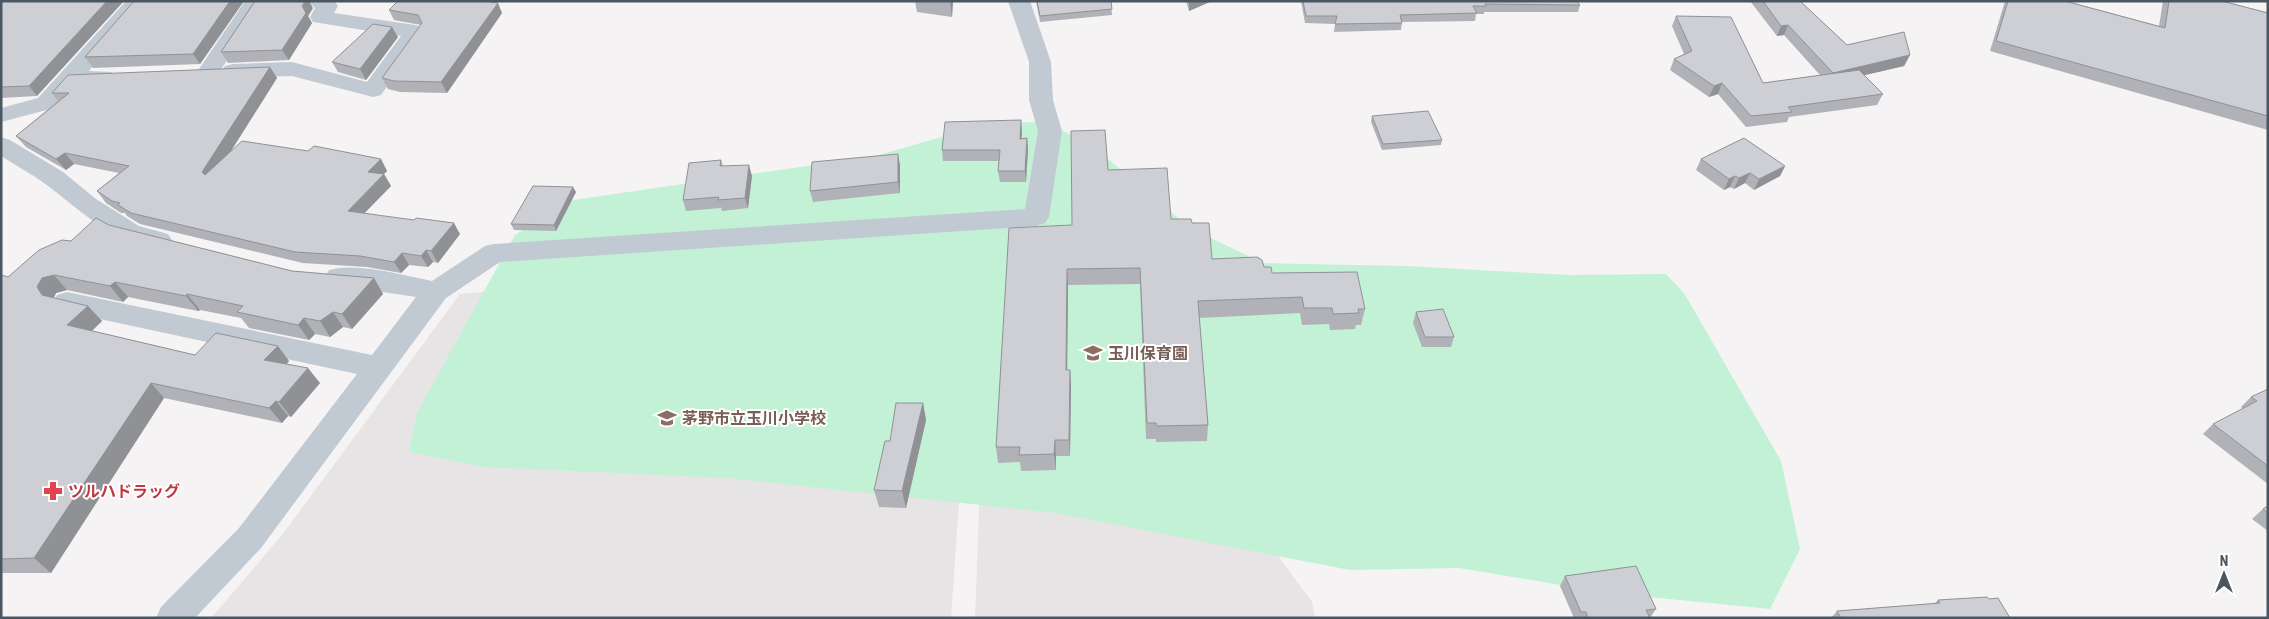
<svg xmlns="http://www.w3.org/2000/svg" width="2269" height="619" font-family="'Roboto Condensed','Noto Sans JP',sans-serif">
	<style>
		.education { fill: #e6e4e5 }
		.green { fill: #c3f1d5 }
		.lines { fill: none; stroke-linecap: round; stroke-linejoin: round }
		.street { fill: #c1cad2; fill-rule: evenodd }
		.wall { fill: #b0b2b7 }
		.shaded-wall { fill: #909195 }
		.building { fill: #cdcfd5; stroke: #909195 }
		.labels { text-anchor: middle; stroke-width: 4; stroke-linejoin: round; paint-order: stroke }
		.education-label { font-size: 16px; font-weight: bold; fill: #785e54; stroke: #fff; text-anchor: start }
		.health-label { font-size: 16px; font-weight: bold; fill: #be3a42; stroke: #fff; text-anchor: start }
	</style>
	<rect width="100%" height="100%" fill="#f5f3f3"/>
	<path class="education" d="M989,239l224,228 99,135 3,16h-340z
		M939,249l34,52 -22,317h-740l71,-83 178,-241z"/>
	<path class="green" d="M1046,122l48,25 96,81 73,35 143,3 163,9 97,-1 18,19 97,168 19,88 -30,60 -161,-16 -150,-25 -109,2 -294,-57 -329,-35 -243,-11 -75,-15 8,-39 98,-178 58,-35 302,-44 116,-33z"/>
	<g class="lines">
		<path class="street" d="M126,1h22l-59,70 22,1 3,5 -3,5 -35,3 -22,23 -53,14v-14l37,-10z
			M245,1h21l-50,76 -8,2 -8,-2 -3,-5z
			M308,1h26l4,5 -4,7 81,12 8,2 3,5 -45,63 -8,2 -81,-21 -59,2 -8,-2 -3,-5 3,-5 8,-2 59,-2 75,20 34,-46 -88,-14 -3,-5 5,-9z
			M1008,1h22l21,61 2,38 9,31 -13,86 -4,6 -9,3 -536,36 -54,36 -185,250 -66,70h-39l5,-11 78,-79 118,-154 -290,-62 -10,-3 -4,-7 4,-7 10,-3 305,63 44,-58 -87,-13 -4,-7 4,-7c28,-8 73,5 103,11l53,-35 9,-2 531,-35 13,-78 -9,-31v-38z
			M1,137l9,3 53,32 33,27 43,27 29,8 4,6 -4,6c-41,12 -93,-41 -124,-63 -14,-10 -29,-18 -43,-27z"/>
	</g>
	<path class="wall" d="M1,1l36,95 -36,2z
		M244,1l-44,63 -107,4 -8,-11z
		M915,1h38l-1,16 -35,-5z
		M1036,1h75l1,14 -72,7z
		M1186,1h26l-23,10z
		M1301,1h275l4,4 -2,7h-94v2h-8l-1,7 -73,1 -1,8 -67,2 1,-8 -30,-1z
		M1750,1h50l47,44 63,10 -6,11 -40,9 19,19 -6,11 -88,12 -2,5 -41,5 -28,-33 -9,3 -39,-27 4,-11 10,-5 -12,-28 4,-10 87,67 57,-8 -36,-40 -7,1z
		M2005,1h60l94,25 4,-25h59l46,12v117l-278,-79z
		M313,8l-5,8 4,7 -23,37 -61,3 -7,-11z
		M389,10l113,3 -55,80 -47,-1 -12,-3 -6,-11 39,-53 -27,-5z
		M398,37l-32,43 -28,-8 -6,-10z
		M270,67l7,11 -46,73h77l73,8 6,12 -3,3 7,12 -27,27 96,21 -22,29 -5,-1 -5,5 -19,-2 -8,8 -34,-6 -64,-4 -163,-39 -13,-8 -2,-3h-4l-15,-10 -9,-12 22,-18 -45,-9 -8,6 -40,-23 -10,-11 42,-35 -6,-8z
		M1372,116l70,24 -1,5 -59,5 -11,-28z
		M1022,131l-1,8 6,-1 1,11 -2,33h-26l-2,-11 1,-10h-56l-1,-11z
		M1701,159l84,7 -5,10 -26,14 -9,-7 -11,6 -4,-2 -6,3 -28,-20z
		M721,160l2,6 29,10 -4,32 -26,3 -1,-3 -35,3 -3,-11z
		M900,165v28l-87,9 -3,-11z
		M1108,170l63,49 21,4 20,36 52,8 8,6 93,36 -4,16h-5l-1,4 -25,1 -1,-6 -27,1 -2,-12 -101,5 9,107 -1,16 -51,1v-3h-10l-6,-155 -72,1 -1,85h3l1,16 -1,70h-14v14l-35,1 -1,-9 -22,1 -2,-16 76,-222z
		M576,192l-20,39 -42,-1 -3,-6z
		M109,225l183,46 82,7 9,16 -31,35 -9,-2 -13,10 -15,-3 -6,6 -60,-12 -8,-10 -41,-8 -2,1 -70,-14 -5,5 -56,-12 -11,3 -2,5 34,8 14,15 -10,10 103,24 94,6 -2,3 33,19 -29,34 -3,-1 -6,7 -118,-25 -113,175h-50v-298l7,2 63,-36z
		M1416,312l38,25 -3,10h-29l-9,-24z
		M2268,389v95l-65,-50 10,-10 30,-15 -2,-2 10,-10z
		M923,403l3,17 -20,88 -27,-1 -5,-17 16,-49z
		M2268,506v25l-16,-12 11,-10z
		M1565,576l91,33 -6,9h-76l-14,-32z
		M1989,599l21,19h-179l6,-7 97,-7 4,-4z"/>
	<path class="shaded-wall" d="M107,1h17l-87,95 -8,-10z
		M230,1h14l-44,63 -7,-10z
		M305,1h4l4,7 -5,8 4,7 -23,37 -7,-10z
		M950,1h3l-1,16 -2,-15z
		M1189,1h23l-23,10z
		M498,3l4,10 -55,80 -6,-11z
		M1788,25l-4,10 -7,1 4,-10z
		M392,27l6,10 -32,43 -6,-11z
		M1910,55l-6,11 -77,18 6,-11z
		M270,67l7,11 -67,106 -8,-12z
		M1722,83l-4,11 -9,3 5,-11z
		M1021,120l1,11 -1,18 -1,-10z
		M1027,138l1,11 -2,33 -1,-11z
		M65,153l9,11 -8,6 -10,-11z
		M898,154l2,11v28l-2,-11z
		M381,159l6,12 -12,12 -7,-11z
		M749,165l3,11 -4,32 -3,-10z
		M1785,166l-5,10 -26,14 5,-11z
		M1750,173l-5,10 -11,6 5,-11z
		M384,174l7,12 -35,36 -8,-11z
		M1735,176l-5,11 -6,3 5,-11z
		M573,187l3,5 -20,39 -2,-6z
		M454,223l6,11 -22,29 -7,-12z
		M426,250l7,12 -5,5 -7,-11z
		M402,253l7,12 -8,8 -7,-11z
		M1067,269l1,16 -1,101 -1,-16z
		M54,275l13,15 -11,3 -5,10 -9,-8 -5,-8 5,-9z
		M374,278l9,16 -31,35 -10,-15z
		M115,282l13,15 -5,5 -13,-16z
		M187,294l13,16 -2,1 -12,-15z
		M88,306l14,15 -21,20 -14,-16z
		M333,312l10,15 -13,10 -10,-16z
		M304,318l11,16 -6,6 -11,-15z
		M278,346l11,15 -13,14 -12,-15z
		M308,368l12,15 -29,34 -12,-15z
		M1070,370l1,16 -1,70 -1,-16z
		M151,383l13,15 -113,175 -17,-15z
		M276,401l12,15 -6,7 -13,-15z
		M923,403l3,17 -20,88 -4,-17z
		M1055,440l1,16v14l-2,-16z"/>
	<path class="building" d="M1,1h106l-78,85 -28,1z
		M134,1h96l-37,53 -108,3z
		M255,1h50l-3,5 4,7 -24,37 -61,2z
		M398,1h86l14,2 -57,79 -47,-1 -12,-3 40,-55 -4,-8 -29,-5z
		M1037,1h74l1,8 -72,7z
		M1303,1h273l4,4 -95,-1 1,2h-13l4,7 -77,2 2,8 -67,1 2,-8h-31z
		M1763,1h37l47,44 57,-13 6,23 -77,18 -45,-48 -7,1z
		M2008,1h57l100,27 4,-27h53l46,12v103l-272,-75z
		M1676,16l55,1 32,66 96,-13 24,24 -95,13 4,5 -41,4 -29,-33 -8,3 -40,-27 18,-8z
		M373,24l19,3 -32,42 -28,-7z
		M270,67l-68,105 3,3 37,-34 66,10 6,-5 67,13 -13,13 16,2 -36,37 66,9 2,-2 38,5 -23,28 -5,-1 -5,6 -19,-3 -8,9 -34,-6 -65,-4 -164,-39 -13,-8 2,-2 -8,-2 -15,-10 32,-25 -64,-13 -9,6 -40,-23 53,-43h-17l16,-18z
		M1428,111l14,29 -59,4 -11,-28z
		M1021,120l-1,19 7,-1 -2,33h-27l2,-21h-58l3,-28z
		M1105,130l3,40 59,-2 4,51h20l1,4h17l3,36 45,-2 5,3 2,7h7l1,6 85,-1 8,37h-7l1,4 -26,1 -1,-6h-28l-2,-11 -104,4 10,124 -51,1 -1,-3h-9l-7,-155 -73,1 -1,101h4l-1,70h-14l-1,14 -35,1 1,-8h-24l13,-219 63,-3 -1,-94z
		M1744,138l41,28 -26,13 -9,-6 -11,5 -4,-2 -6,3 -28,-20z
		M898,154v28l-88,9 2,-29z
		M721,160l-1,6 29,-1 -4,33 -27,2 1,-3 -36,3 6,-37z
		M533,186l40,1 -19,38 -43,-1z
		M96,218l13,7 183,46 82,7 -32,36 -9,-2 -13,9 -16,-3 -6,7 -61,-13 6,-6 -56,-12 -1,2 -71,-14 -5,4 -56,-11 -12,3 -5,9 5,8 46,11 -21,19 128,30 21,-22 62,13 -14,14 44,8 -29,34 -3,-1 -7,7 -118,-25 -117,175 -33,1v-284l7,2 31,-27 23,-10 9,1z
		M1443,309l11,28h-29l-9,-25z
		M2268,389v77l-55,-42 44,-23 -6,-4z
		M896,403h27l-21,88 -28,-1 11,-49h5z
		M2268,506v7l-5,-4z
		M1636,566l20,43 -10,1 4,8h-62l-2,-6h-5l-16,-36z
		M1987,597l2,2 9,-1 12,20h-169l-4,-7 103,-8 -2,-3z"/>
	<defs>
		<g id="school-bare" transform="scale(1.5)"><path d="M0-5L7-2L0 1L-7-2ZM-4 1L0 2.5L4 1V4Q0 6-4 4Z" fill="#8d6e63" stroke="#fff" stroke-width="2.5" paint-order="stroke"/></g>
		<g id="pharmacy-bare" transform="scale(1.5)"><path d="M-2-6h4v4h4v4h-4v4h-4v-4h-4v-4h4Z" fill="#e0444e" stroke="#fff" stroke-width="2.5" paint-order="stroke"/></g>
	</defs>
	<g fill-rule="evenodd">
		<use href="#school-bare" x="1093" y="353"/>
		<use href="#school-bare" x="667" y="418"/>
		<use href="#pharmacy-bare" x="53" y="491"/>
	</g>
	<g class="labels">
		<g class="education-label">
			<text x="1108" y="359">玉川保育園</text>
			<text x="682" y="424">茅野市立玉川小学校</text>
		</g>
		<g class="health-label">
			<text x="68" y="497">ツルハドラッグ</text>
		</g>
	</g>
	<rect width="2269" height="619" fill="none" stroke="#4a5661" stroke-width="5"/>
	<g transform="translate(2224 574)" stroke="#ffffff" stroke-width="4" paint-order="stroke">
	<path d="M0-4L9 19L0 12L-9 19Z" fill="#4a5661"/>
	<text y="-8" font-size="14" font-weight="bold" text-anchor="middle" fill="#4a5661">N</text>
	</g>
</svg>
